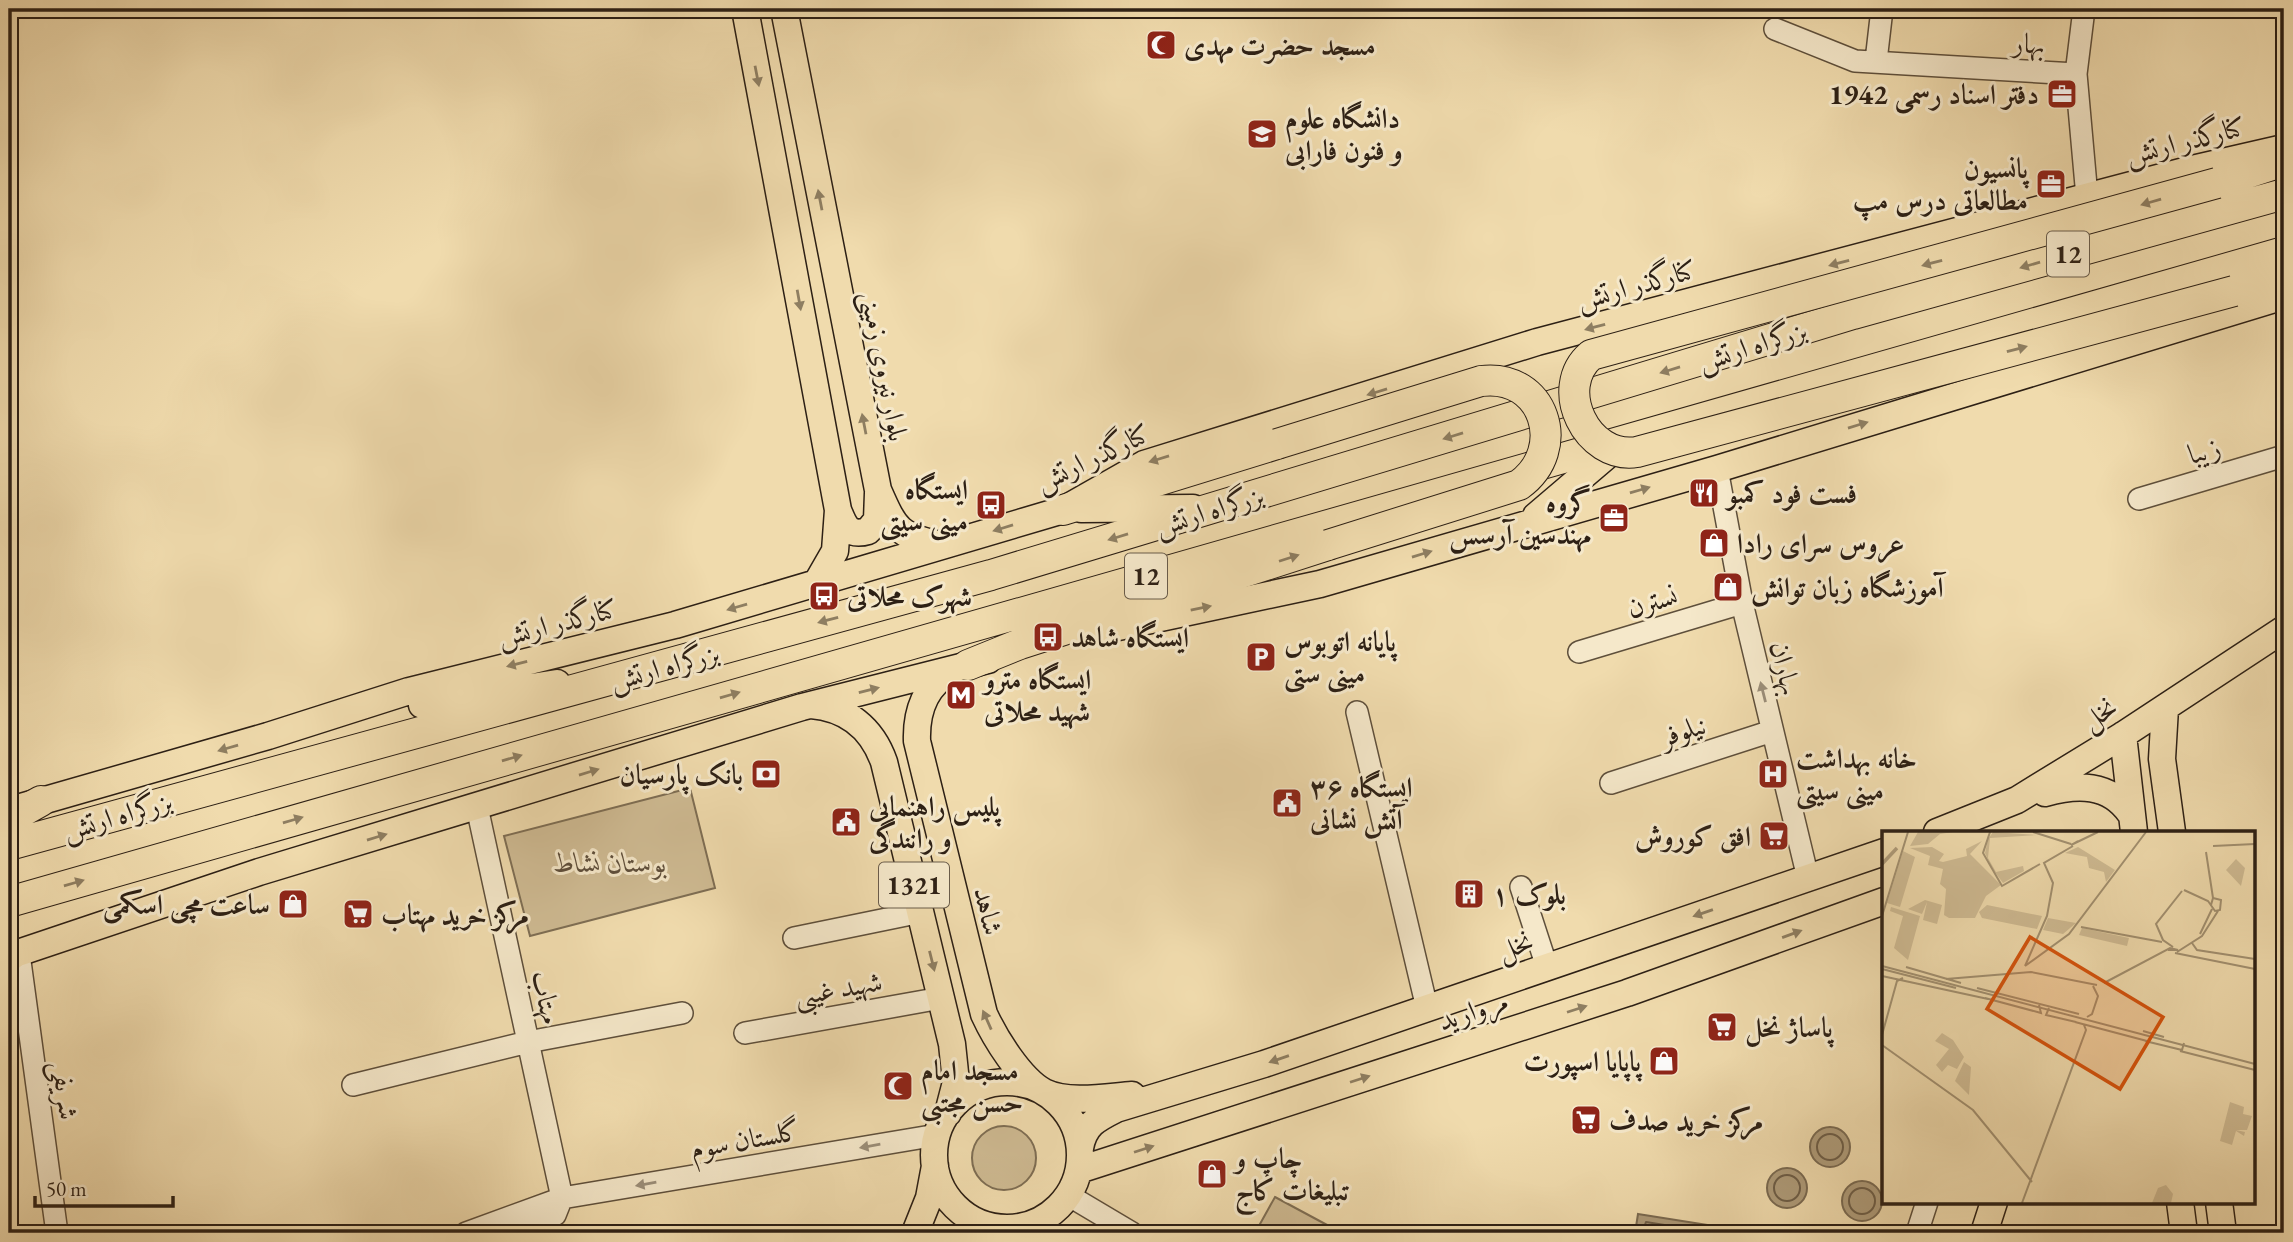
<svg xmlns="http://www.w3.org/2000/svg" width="2293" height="1242" font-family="'EB Garamond',Amiri,serif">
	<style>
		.green { fill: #cfbb93; stroke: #7e6e54; stroke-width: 2 }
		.water { fill: #ae9b79; stroke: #7a6a51; stroke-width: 2 }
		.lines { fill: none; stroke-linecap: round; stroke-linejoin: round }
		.shore { stroke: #6e5e47; stroke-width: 2 }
		.minor-casing { stroke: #5e4f3b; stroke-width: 24 }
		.major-casing { stroke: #2d2015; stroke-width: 29 }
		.highway-casing { stroke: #2d2015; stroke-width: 32 }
		.minor { stroke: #f5e8ca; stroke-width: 21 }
		.major { stroke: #f0dbad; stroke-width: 26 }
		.highway { stroke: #f0dbad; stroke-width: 30 }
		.highway-bridge-casing { stroke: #2d2015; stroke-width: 32; stroke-linecap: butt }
		.highway-bridge { stroke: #f0dbad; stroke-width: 30 }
		.oneway { fill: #8e7e61 }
		.oneway2 { fill: #9b8e79 }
		.labels { text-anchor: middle; stroke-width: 6; stroke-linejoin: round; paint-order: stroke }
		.shield { fill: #f5e8ca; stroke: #695c4b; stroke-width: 2 }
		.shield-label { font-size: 26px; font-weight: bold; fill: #2d2015 }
		.street-label { font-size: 28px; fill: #2d2015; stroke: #f5e8ca }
		.poi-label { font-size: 28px; font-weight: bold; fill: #2d2015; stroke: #f5e8ca; text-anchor: start }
		.park-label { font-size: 28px; font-style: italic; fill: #5e4e3b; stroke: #f5e8ca }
		.inset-river { fill: none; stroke: #ae9b79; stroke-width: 3.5 }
		.inset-road { fill: none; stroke: #a29070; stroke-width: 2 }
		.view { fill: #d5530d; fill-opacity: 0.15; stroke: #d5530d; stroke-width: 3.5 }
		.inset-edge { fill: none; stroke: #2d2015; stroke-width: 3.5 }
	</style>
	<rect width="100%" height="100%" fill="#f0dbad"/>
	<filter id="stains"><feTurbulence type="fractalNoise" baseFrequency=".00286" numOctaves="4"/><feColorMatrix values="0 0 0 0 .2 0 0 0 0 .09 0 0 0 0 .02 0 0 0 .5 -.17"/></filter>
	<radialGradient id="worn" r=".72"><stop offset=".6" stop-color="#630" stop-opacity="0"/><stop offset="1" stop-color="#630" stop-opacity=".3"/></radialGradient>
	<path class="green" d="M690,788l25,100 -185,48 -26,-100z
		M972 1158a32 32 0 1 1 64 0a32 32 0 1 1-64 0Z
		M1275,1197l67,36h-87z"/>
	<path class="water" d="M1810 1147a20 20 0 1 1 40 0a20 20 0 1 1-40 0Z
		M1767 1188a20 20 0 1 1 40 0a20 20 0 1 1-40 0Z
		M1842 1201a20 20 0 1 1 40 0a20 20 0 1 1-40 0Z
		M1638,1214l120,19h-123z"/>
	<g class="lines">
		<path class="shore" d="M1817 1147a13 13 0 1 1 26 0a13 13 0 1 1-26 0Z
			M1774 1188a13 13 0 1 1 26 0a13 13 0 1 1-26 0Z
			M1849 1201a13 13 0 1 1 26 0a13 13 0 1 1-26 0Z
			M1642,1233l4,-11 68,11"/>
		<g class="minor-casing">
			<path id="minor" d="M2084,9l-8,65 11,123
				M1775,29l80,32 221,13
				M1876,61l6,-52
				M1717,469l25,134 66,275
				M2139,499l145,-43
				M1579,652l163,-49
				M1357,712l70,296
				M1611,783l161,-52
				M477,807l85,391
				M1521,887l26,80
				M794,938l127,-26
				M19,954l38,279
				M745,1033l196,-35
				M353,1085l175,-43 154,-29
				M1068,1195l64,38
				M466,1233l96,-35 375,-63
				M515,1233l40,-18 6,-15
				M1917,1233l10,-31"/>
		</g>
		<g class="major-casing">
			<path id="major" d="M745,9l93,501 -3,41 -19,33
				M784,9l94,481c17,39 21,47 64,55
				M1081,509l112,-1
				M838,510c6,15 10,27 30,21l9,-11 1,-27
				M1536,516l88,-75
				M1104,630l216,-46 397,-115 567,-173
				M952,671c-27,14 -36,41 -35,70l67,273c11,24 36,65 60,78 25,12 62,5 88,3
				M422,705l135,-22
				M811,705c36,3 61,23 73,57l68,282 4,38 -8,31
				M2165,708l-3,51 10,73
				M2123,735l11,97
				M2045,793c32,-9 64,-10 85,20
				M21,807l247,-71 141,-45 266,-66 388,-115 81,-46 393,-122 651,-172 96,-22
				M1937,832l80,-32 106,-65 161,-106
				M9,956l250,-84 543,-165 186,-47
				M934 1155a73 73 0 1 1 146 0a73 73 0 1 1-146 0Z
				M1080,1148c4,-23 16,-29 36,-39l148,-45 620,-212
				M1079,1170l548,-177 257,-92
				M2180,1202l4,31
				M2219,1202l4,31
				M915,1233l14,-35 6,-32
				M1984,1233l10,-31"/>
		</g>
		<g class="highway-casing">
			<path id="highway" d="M2217,183l67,-22
				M2234,291l50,-16
				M1063,510l214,-66
				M968,665l52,-21 308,-99
				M9,819l32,-18
				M9,845l982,-270 862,-261 431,-120
				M9,902l2275,-650
				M9,955h2"/>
		</g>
		<use href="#minor" class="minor"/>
		<use href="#major" class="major"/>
		<use href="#highway" class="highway"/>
		<g class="highway-bridge-casing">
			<path id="highway-bridge" d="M2217,183l-626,172c-39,33 -4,105 46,97l597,-161
				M1277,444l204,-63c63,-8 88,68 38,104l-191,60"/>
		</g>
		<use href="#highway-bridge" class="highway-bridge"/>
	</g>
	<defs><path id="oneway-solid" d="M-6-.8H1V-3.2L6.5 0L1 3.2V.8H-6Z" transform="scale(1.75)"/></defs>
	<g class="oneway">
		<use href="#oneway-solid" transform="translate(757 76) rotate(79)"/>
		<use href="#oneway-solid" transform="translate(820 200) rotate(-101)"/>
		<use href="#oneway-solid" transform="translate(2151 202) rotate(164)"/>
		<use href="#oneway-solid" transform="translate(1839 263) rotate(165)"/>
		<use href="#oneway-solid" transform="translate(1932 263) rotate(165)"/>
		<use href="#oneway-solid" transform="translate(2030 265) rotate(164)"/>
		<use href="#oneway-solid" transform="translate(799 300) rotate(80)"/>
		<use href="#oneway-solid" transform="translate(1595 327) rotate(165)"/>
		<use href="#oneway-solid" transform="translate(2017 349) rotate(-15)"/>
		<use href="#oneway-solid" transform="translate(1670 370) rotate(163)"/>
		<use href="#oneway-solid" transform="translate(1377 392) rotate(163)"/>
		<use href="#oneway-solid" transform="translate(864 424) rotate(-101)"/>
		<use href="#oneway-solid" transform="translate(1858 425) rotate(-17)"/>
		<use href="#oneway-solid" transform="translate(1453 436) rotate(163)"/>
		<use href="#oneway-solid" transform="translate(1159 459) rotate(163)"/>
		<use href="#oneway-solid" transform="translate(1640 490) rotate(-16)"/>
		<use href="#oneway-solid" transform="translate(1003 528) rotate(163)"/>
		<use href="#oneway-solid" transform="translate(1118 537) rotate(163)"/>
		<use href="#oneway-solid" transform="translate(1422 554) rotate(-17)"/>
		<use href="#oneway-solid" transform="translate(1289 558) rotate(-18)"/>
		<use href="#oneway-solid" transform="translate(737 607) rotate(164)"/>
		<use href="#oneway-solid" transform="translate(1201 608) rotate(-11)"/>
		<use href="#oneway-solid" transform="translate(828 620) rotate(165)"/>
		<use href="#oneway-solid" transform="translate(517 664) rotate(166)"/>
		<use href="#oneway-solid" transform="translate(869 690) rotate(-14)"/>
		<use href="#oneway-solid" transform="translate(730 695) rotate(-16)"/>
		<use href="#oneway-solid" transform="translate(228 748) rotate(164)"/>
		<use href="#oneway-solid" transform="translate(512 758) rotate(-16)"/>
		<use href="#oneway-solid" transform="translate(589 772) rotate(-17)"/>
		<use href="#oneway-solid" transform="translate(293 820) rotate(-16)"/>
		<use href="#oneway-solid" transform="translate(377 837) rotate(-17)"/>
		<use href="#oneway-solid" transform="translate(74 883) rotate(-16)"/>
		<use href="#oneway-solid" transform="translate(1703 913) rotate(161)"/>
		<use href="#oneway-solid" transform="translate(1792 934) rotate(-20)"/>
		<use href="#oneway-solid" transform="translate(932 961) rotate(76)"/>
		<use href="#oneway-solid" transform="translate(1577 1009) rotate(-18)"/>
		<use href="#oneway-solid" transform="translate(987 1020) rotate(-114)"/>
		<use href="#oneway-solid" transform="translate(1279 1059) rotate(161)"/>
		<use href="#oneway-solid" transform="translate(1360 1079) rotate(-18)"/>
		<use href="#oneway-solid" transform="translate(1144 1149) rotate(-18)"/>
	</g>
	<g class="oneway2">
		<use href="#oneway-solid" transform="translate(1763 692) rotate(-104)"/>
		<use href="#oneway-solid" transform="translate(870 1146) rotate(170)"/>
		<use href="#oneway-solid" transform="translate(646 1184) rotate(170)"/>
	</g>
	<defs>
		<g id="mosque-square" transform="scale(1.575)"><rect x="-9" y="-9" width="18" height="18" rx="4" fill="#8f2418" stroke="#f5e8ca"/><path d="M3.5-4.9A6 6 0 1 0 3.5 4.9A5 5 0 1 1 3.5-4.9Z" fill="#fff"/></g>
		<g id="office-square" transform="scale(1.575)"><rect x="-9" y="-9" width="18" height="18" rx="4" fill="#8f2418" stroke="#f5e8ca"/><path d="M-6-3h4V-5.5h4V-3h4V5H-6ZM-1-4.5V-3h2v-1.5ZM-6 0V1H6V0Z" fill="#fff"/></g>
		<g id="university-square" transform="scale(1.575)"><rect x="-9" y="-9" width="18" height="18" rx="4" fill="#8f2418" stroke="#f5e8ca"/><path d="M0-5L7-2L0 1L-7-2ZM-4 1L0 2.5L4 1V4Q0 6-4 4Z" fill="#fff"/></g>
		<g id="restaurant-square" transform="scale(1.575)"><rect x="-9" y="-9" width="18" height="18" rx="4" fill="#8f2418" stroke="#f5e8ca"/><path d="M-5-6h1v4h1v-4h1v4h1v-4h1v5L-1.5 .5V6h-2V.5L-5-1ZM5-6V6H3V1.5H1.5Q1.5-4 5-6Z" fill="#fff"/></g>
		<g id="bus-square" transform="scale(1.575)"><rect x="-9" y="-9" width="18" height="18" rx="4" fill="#8f2418" stroke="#f5e8ca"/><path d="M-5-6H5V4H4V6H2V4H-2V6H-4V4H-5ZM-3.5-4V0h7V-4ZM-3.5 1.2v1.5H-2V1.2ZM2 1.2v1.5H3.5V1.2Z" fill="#fff"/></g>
		<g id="shop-square" transform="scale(1.575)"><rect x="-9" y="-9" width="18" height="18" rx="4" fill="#8f2418" stroke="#f5e8ca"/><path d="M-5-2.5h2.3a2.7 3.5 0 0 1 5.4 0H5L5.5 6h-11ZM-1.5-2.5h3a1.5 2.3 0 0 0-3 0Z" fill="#fff"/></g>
		<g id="parking-square" transform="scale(1.575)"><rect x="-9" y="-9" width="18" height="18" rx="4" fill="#8f2418" stroke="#f5e8ca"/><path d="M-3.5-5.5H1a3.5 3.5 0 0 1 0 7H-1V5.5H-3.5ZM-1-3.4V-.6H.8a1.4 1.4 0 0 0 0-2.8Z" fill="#fff"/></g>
		<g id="metro-square" transform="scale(1.575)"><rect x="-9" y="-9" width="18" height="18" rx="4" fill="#8f2418" stroke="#f5e8ca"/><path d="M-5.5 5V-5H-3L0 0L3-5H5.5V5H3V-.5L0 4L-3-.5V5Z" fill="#fff"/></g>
		<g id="bank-square" transform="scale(1.575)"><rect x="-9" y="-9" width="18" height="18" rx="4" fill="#8f2418" stroke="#f5e8ca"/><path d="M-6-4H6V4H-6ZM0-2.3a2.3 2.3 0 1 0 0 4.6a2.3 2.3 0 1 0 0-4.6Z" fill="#fff"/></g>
		<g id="hospital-square" transform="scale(1.575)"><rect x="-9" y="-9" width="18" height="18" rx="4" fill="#8f2418" stroke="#f5e8ca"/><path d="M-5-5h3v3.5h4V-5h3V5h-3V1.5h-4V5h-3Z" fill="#fff"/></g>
		<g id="civic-square" transform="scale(1.575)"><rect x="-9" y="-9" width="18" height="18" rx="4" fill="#8f2418" stroke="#f5e8ca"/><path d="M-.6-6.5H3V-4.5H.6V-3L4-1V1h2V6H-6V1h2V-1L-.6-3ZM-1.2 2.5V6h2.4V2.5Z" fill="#fff"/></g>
		<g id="supermarket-square" transform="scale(1.575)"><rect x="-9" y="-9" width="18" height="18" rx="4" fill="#8f2418" stroke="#f5e8ca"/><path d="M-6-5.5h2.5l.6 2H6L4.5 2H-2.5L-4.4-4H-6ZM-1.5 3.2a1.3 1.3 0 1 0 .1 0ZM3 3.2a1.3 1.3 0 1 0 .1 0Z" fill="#fff"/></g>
		<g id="building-square" transform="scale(1.575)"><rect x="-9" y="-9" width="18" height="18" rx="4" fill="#8f2418" stroke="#f5e8ca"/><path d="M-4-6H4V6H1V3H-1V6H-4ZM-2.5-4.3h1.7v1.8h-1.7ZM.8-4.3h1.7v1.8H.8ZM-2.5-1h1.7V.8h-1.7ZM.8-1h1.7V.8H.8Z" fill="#fff"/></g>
	</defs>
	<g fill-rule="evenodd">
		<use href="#mosque-square" x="1161" y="45"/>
		<use href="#office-square" x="2062" y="94"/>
		<use href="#university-square" x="1262" y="134"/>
		<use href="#office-square" x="2051" y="184"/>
		<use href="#restaurant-square" x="1704" y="493"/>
		<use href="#bus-square" x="991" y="505"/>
		<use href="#office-square" x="1614" y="518"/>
		<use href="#shop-square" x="1714" y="543"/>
		<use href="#shop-square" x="1728" y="587"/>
		<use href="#bus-square" x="824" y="596"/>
		<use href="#bus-square" x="1048" y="637"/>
		<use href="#parking-square" x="1261" y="657"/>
		<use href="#metro-square" x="961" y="695"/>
		<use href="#bank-square" x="766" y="774"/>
		<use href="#hospital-square" x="1773" y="774"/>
		<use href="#civic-square" x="1287" y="803"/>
		<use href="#civic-square" x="846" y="822"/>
		<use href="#supermarket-square" x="1774" y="836"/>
		<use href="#building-square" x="1469" y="894"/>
		<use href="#shop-square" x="293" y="904"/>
		<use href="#supermarket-square" x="358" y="914"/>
		<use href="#supermarket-square" x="1722" y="1027"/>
		<use href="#shop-square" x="1664" y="1061"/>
		<use href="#mosque-square" x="898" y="1086"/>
		<use href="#supermarket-square" x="1586" y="1120"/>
		<use href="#shop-square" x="1212" y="1174"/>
	</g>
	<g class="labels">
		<g class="shield">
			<rect x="2047" y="231.5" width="42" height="45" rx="5"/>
			<rect x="1125" y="553.5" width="42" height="45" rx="5"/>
			<rect x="879" y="862.5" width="70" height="45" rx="5"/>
		</g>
		<g class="shield-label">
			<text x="2068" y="263">12</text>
			<text x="1146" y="585">12</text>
			<text x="914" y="894">1321</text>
		</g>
		<g class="street-label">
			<text transform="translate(2029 43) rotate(4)" y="10">بهار</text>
			<text transform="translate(2185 140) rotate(-14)" y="10">کنارگذر ارتش</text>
			<text transform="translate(1636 284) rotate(-15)" y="10">کنارگذر ارتش</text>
			<text transform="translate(1752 345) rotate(-17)" y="10">بزرگراه ارتش</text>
			<text transform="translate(885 366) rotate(79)" y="10">بلوار نیروی زمینی</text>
			<text transform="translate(2204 450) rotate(-16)" y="10">زیبا</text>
			<text transform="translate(1092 457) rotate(-25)" y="10">کنارگذر ارتش</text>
			<text transform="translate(1209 510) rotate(-17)" y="10">بزرگراه ارتش</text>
			<text transform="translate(1652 601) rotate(-17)" y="10">نسترن</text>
			<text transform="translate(557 622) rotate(-14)" y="10">کنارگذر ارتش</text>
			<text transform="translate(664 666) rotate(-15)" y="10">بزرگراه ارتش</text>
			<text transform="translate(1786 668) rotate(76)" y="10">بهاران</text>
			<text transform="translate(2099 713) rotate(-32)" y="10">نخل</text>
			<text transform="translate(1683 730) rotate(-18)" y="10">نیلوفر</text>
			<text transform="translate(117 815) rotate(-16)" y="10">بزرگراه ارتش</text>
			<text transform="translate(989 911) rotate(77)" y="10">شاهد</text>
			<text transform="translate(1515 945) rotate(-19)" y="10">نخل</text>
			<text transform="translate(838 988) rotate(-10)" y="10">شهید غیبی</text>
			<text transform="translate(547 997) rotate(78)" y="10">مهتاب</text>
			<text transform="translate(1473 1010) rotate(-18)" y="10">مروارید</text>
			<text transform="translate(66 1090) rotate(82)" y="10">شریفی</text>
			<text transform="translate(745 1139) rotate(-10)" y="10">گلستان سوم</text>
		</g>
		<g class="poi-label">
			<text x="1184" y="55">مسجد حضرت مهدی</text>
			<text x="2039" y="104" text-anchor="end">دفتر اسناد رسمی 1942</text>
			<text x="1285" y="128">دانشگاه علوم<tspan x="1285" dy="32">و فنون فارابی</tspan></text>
			<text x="2028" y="178" text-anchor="end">پانسیون<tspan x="2028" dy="32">مطالعاتی درس مپ</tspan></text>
			<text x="968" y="499" text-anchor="end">ایستگاه<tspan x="968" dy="32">مینی سیتی</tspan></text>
			<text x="1727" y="503">فست فود کمبو</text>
			<text x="1591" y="512" text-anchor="end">گروه<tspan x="1591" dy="32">مهندسین آرسس</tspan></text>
			<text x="1737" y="553">عروس سرای رادا</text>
			<text x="1751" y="597">آموزشگاه زبان توانش</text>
			<text x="847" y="606">شهرک محلاتی</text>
			<text x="1071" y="647">ایستگاه شاهد</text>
			<text x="1284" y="651">پایانه اتوبوس<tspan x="1284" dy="32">مینی ستی</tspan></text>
			<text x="984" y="689">ایستگاه مترو<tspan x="984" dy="32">شهید محلاتی</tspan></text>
			<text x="1796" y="768">خانه بهداشت<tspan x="1796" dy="32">مینی سیتی</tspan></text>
			<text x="743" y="784" text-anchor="end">بانک پارسیان</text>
			<text x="1310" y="797">ایستگاه ۳۶<tspan x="1310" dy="32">آتش نشانی</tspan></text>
			<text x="869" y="816">پلیس راهنمایی<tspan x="869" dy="32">و رانندگی</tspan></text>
			<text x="1751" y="846" text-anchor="end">افق کوروش</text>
			<text x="1492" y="904">۱ بلوک</text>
			<text x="270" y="914" text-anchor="end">ساعت مچی اسکمی</text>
			<text x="381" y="924">مرکز خرید مهتاب</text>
			<text x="1745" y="1037">پاساژ نخل</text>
			<text x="1641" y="1071" text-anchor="end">پاپایا اسپورت</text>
			<text x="921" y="1080">مسجد امام<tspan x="921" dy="32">حسن مجتبی</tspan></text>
			<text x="1609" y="1130">مرکز خرید صدف</text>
			<text x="1235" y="1168">چاپ و<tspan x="1235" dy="32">تبلیغات کاج</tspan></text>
		</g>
		<g class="park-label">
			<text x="610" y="872">بوستان نشاط</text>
		</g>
	</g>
	<g transform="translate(1882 831)">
		<rect width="373" height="373" fill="#f0dbad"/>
		<path d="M36,1h35l-13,2 -12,10 -18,2zM111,1l44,3 -47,3 -2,20 8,14 27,-6 1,5 -21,12 -12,-16 -6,-14 3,-14zM100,10l-12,13 31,31 -15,11 -11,22h-26l-5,-3 2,-26 -6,-5 3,-15 -15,-4 2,-9 -20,-8 22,-1 12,7 -5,7 4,1 24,-6 -1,-7zM196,16l37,23 -9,12 -2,-10 -15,-4 -2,-11 -22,-4zM21,20l12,6 -15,50 -13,-4zM354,28l9,9 -4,18 -15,-16zM43,69l17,5 -5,19 -14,-4 4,-18 -5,12 -14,-5zM105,74l55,11 -5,13 -55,-11 -3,-6zM9,76l29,9 -12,44 -14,-12 9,-32 -13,-5zM166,87l28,5 -13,11 -20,-4zM200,97l47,10 -2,8 -48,-11zM60,202l11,7 11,17 -7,12 -9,-4 -6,7 -6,-7 13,-16 -14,-8zM82,231l7,5 -2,28 -14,-14zM348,271l14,5 -1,7 9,2 -5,14h-11l9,2 -1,4 -8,-5 -4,14 -12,-4zM284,354l7,9 -2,9h-19l6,-15z" fill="#cfbb93"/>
		<path class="inset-river" d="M0,33l15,-16"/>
		<path class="inset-road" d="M108,1l-7,21 19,33 38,-22M151,1l38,12M196,10l-7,4 27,-13M331,15l42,-2M324,21l7,46M302,59l24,11 7,10 5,-1 1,-10 -8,-2 -2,7M0,85l26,-84M199,96l81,15M318,103l12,-25M310,112l5,7 58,9M291,116l-10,-7 -7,-16 26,-33M295,121l25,-16 16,-25M293,122l80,16M0,135l373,98M143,135l44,-32 77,-102M143,135l22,-50 6,-33 -9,-20 29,-17M24,136l55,16M0,138l74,19M0,145l106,23M64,148l85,-7 66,13M222,152l66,-35 8,2h-10M95,157l102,26M103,167l56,15 -2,-8M167,177l-3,7 30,7M205,186l5,-3 6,-18 -5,-10M193,191l72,19M261,200l21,6M0,204l15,-54 6,-3M263,210l37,9 2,-7M0,214l91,65 59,72M298,220l75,19M140,372l64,-173 -2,-5"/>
		<path class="view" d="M148,106l133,80 -43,72 -133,-80z"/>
		<rect width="373" height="373" class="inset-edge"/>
	</g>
	<rect width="2293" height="1242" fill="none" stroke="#f0dbad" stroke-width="35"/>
	<rect x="10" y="10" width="2272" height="1221" fill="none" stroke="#2d2015" stroke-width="3.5"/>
	<rect x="18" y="18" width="2258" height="1207" fill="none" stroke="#2d2015" stroke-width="2"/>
	<path d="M35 1196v10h138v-10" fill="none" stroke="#2d2015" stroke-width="3.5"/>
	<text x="46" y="1196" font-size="21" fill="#2d2015" stroke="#f5e8ca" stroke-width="5" paint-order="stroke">50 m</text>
	<rect width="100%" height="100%" filter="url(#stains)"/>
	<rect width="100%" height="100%" fill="url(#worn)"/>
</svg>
